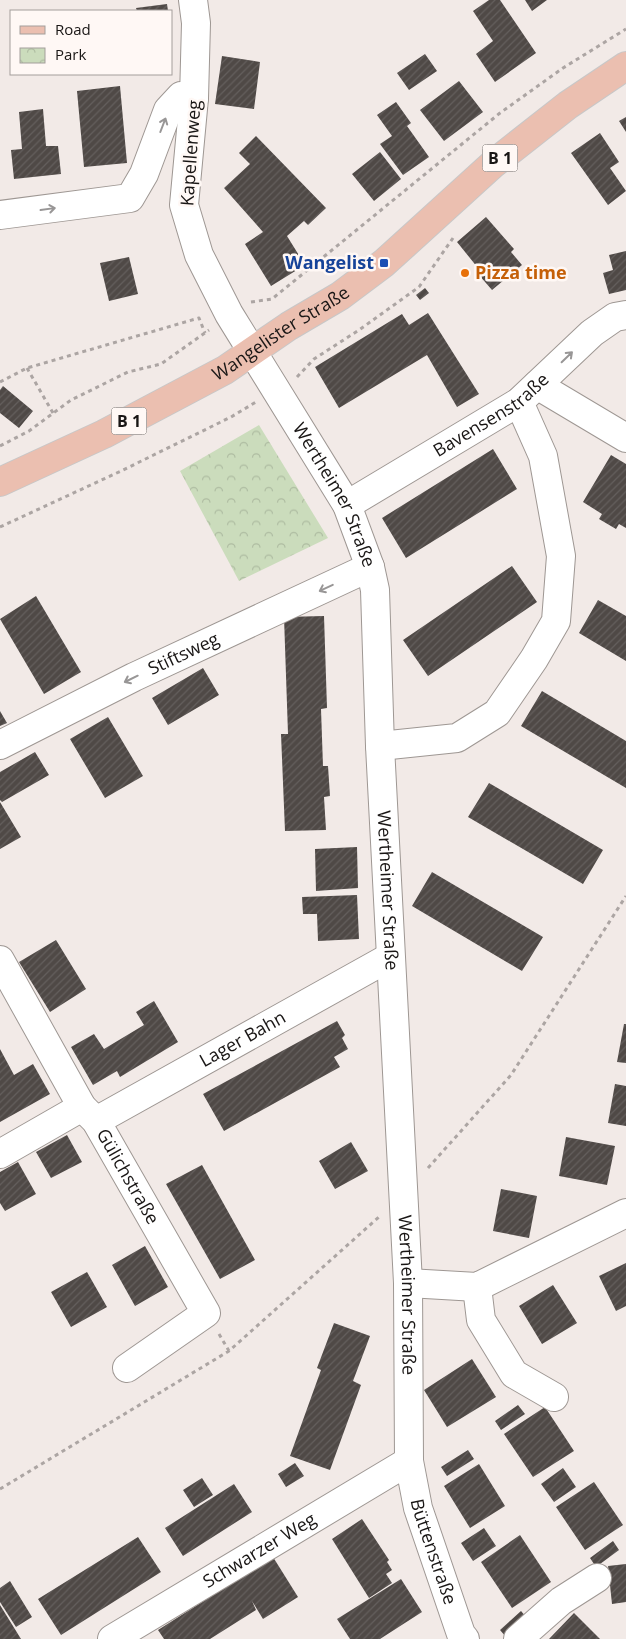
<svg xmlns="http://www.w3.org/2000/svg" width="626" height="1639" font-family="'Open Sans',sans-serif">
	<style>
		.park { fill: url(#park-crowns) }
		.building { fill: url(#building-hatch) }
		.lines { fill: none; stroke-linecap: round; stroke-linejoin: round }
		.minor-casing { stroke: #9e9793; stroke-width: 30 }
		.major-casing { stroke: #c8c7c7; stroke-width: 30 }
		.path { stroke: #aca5a3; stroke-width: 3; stroke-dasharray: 4 4; stroke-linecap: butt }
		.minor { stroke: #fff; stroke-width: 28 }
		.major { stroke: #ebbfb0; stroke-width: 28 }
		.oneway { stroke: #989696 }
		.transit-dot { fill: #1a4fb4; stroke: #fff8f5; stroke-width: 2 }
		.food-dot { fill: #e8710a; stroke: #fff8f5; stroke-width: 2 }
		.labels { text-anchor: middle; stroke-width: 5; stroke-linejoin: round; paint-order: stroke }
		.shield { fill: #fff8f5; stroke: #5e5a58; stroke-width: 1 }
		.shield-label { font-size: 16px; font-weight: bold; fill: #191615 }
		.street-label { font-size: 18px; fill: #191615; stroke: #fff8f5 }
		.transit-label { font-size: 18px; font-weight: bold; fill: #164399; stroke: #fff8f5; text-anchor: end }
		.food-label { font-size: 18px; font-weight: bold; fill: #c56008; stroke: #fff8f5; text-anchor: start }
	</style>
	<defs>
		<pattern id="park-crowns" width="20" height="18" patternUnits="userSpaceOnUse" patternTransform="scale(1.25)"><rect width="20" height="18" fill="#cbdcbc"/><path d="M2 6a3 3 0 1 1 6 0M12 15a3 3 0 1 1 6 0" fill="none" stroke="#aebca1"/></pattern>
		<pattern id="building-hatch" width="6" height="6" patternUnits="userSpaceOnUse" patternTransform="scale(1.25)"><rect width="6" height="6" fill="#4f4946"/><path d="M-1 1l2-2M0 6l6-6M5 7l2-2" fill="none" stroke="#645f5d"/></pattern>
	</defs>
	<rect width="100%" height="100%" fill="#f2eae7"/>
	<path class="park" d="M259,425l69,113 -89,43 -59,-110z"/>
	<path class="building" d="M489,0h11l36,53 -41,29 -19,-28 17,-13 -20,-30z
		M525,0h22l-15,11z
		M167,4l1,7h-31l-1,-3z
		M425,54l12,17 -28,19 -12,-17z
		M222,56l38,6 -6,47 -39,-5z
		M459,81l24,31 -39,29 -24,-31z
		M120,86l7,77 -43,4 -7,-76z
		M396,102l15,21 -4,3 22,31 -26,18 -23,-31 12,-8 -15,-21z
		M43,109l3,37h12l3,28 -47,5 -3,-29 11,-1 -3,-37z
		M626,117v15l-7,-11z
		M600,133l19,29 -9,6 16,23 -18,14 -37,-52z
		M256,136l70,72 -18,17 -4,-4 -17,15 18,29 -34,21 -26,-42 18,-12 -39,-44 26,-24 -11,-11z
		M380,152l21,27 -27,22 -22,-27z
		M486,217l28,32 -3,3 11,13 -30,25 -13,-15 3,-2 -25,-31z
		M626,251v39l-17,4 -6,-21 10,-3 -4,-15z
		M129,257l9,37 -29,7 -9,-38z
		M425,288l4,5 -9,7 -4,-5z
		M428,313l51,81 -22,13 -30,-52 -88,53 -24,-41 87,-53 7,11z
		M3,386l30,25 -14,17 -19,-15v-23z
		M493,449l24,40 -111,69 -24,-40z
		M611,455l15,9v64l-7,-4 -3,5 -17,-10 3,-5 -19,-12z
		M512,566l25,36 -109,74 -25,-36z
		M36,596l45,76 -37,22 -44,-75z
		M598,600l28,16v45l-47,-28z
		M324,616l3,92 -6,1 2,57h5l2,30 -6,1 2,33 -41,1 -4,-97h7l-4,-117z
		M203,668l16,27 -51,30 -16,-27z
		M542,691l84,50v47l-105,-62z
		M0,711l7,12 -7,3z
		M108,717l35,59 -38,22 -35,-59z
		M35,752l14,23 -47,27 -2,-2v-28z
		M489,783l114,67 -20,34 -115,-67z
		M0,802l21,35 -21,12z
		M357,847l1,41 -42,3 -1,-42z
		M432,872l111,65 -21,34 -110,-65z
		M357,895l2,44 -41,2 -1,-27h-14l-1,-17z
		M56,940l30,49 -36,23 -31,-50z
		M154,1001l24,41 -58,35 -3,-6 -24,14 -22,-38 23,-13 10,15 40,-24 -8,-13z
		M337,1021l8,14 -3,3 6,11 -14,8 6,10 -116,64 -21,-37z
		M624,1024h2v39l-9,-1z
		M0,1049l14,26 19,-11 17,30 -50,28z
		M615,1084l11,2v40l-18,-3z
		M67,1135l15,27 -31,16 -15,-26z
		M566,1137l49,9 -8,39 -48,-9z
		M351,1142l17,29 -33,18 -16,-28z
		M18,1162l18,32 -31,17 -5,-8v-31z
		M202,1165l53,95 -35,19 -54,-95z
		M501,1189l36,7 -8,42 -36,-7z
		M145,1246l23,41 -33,19 -23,-41z
		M626,1263v43l-10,5 -17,-35z
		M87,1272l20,35 -36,20 -20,-35z
		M553,1285l24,38 -35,21 -23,-38z
		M334,1323l36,13 -17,45 8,4 -31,85 -40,-14 31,-86 -4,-2z
		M472,1359l24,38 -49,30 -23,-37z
		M518,1405l7,9 -24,16 -6,-9z
		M545,1407l29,44 -41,26 -29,-43z
		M468,1450l6,9 -27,17 -6,-9z
		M295,1463l9,13 -18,11 -8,-13z
		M479,1464l26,42 -35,22 -26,-42z
		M563,1468l13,19 -22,15 -13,-18z
		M202,1478l11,17 -19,12 -11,-17z
		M594,1482l29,43 -38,25 -29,-43z
		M234,1484l18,28 -69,44 -18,-28z
		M362,1519l27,41 -2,2 5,8 -6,4 6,9 -23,15 -37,-59z
		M484,1528l12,18 -23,15 -12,-18z
		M520,1535l31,47 -39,26 -31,-46z
		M138,1537l23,35 -100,63 -23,-36z
		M613,1541l6,9 -23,17 -6,-9z
		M273,1557l25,40 -35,22 -11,-18 4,9 -46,29h-46l-6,-9z
		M626,1564v38l-14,2 -4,-38z
		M401,1579l21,33 -42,27h-30l-13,-20z
		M10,1581l22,36 -16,10 -16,-25v-14z
		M0,1605l21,34h-21z
		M521,1611l6,7 -21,19 -6,-7z
		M574,1613l26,26h-51z"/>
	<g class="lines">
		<g class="minor-casing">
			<g id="minor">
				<path id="s1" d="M193,0l3,23 -2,75 -10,107 15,50 30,59 118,191 23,62 5,23 5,156 28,537 1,178 9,47 43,126 4,5"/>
				<path d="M0,215l130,-17 14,-24 24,-64 13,-14 13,2"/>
				<path d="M537,385l89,53"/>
				<path id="s2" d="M347,505l172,-103 73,-69 23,-16 11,-2"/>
				<path id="s3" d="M0,745l134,-68 236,-110"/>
				<path d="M380,746l77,-8 40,-25 37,-54 22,-38 5,-65 -18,-100 -24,-54"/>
				<path id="s4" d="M0,960l82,147 14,14 110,192 -79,55"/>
				<path id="s5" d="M96,1121l294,-164"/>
				<path d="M0,1154l82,-47"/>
				<path d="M408,1283l69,4 149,-74"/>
				<path d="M477,1287l4,33 33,54 40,23"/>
				<path id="s6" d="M112,1639l297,-178"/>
				<path d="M518,1639l43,-38 36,-23"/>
			</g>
		</g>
		<g class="major-casing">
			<g id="major">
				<path id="s7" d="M0,482l104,-48 121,-64 64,-44 51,-30 44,-33 109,-99 75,-59 58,-39"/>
			</g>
		</g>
		<path class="path" d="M251,302l21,-3 228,-186 63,-45 63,-39
			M27,368l26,45
			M297,377l17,-18 45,-29 60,-43 34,-49
			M0,382l27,-14 172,-50 6,15
			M0,446l29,-15 42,-31 57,-28 33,-8 48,-34
			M0,527l121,-56 110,-54 25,-15
			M428,1168l83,-93 115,-179
			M219,1334l10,17
			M0,1489l229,-138 151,-135"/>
		<use href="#minor" class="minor"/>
		<use href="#major" class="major"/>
	</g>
	<defs><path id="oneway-shaft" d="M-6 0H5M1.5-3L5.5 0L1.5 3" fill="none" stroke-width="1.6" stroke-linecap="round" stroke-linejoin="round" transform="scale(1.25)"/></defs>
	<g class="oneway">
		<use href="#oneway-shaft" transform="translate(163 125) rotate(-69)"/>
		<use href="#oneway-shaft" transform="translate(48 209) rotate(-8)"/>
		<use href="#oneway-shaft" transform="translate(567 357) rotate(-44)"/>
		<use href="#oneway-shaft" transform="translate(326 588) rotate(155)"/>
		<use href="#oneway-shaft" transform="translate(131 679) rotate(154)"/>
	</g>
	<rect class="transit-dot" x="379" y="258" width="10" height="10" rx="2.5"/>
	<circle class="food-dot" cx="465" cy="273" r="5"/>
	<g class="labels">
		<g class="shield">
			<rect x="482.5" y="144.5" width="35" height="27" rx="4"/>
			<rect x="111.5" y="407.5" width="35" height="27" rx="4"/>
		</g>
		<g class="shield-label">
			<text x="500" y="164">B 1</text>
			<text x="129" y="427">B 1</text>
		</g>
		<g class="street-label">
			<text transform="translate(191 153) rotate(-86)" y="6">Kapellenweg</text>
			<text dy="6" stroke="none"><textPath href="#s7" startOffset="318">Wangelister Straße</textPath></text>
			<text dy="6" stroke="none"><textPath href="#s2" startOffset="170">Bavensenstraße</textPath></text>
			<text dy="6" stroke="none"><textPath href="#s1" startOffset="534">Wertheimer Straße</textPath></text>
			<text dy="6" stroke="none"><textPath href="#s3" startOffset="205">Stiftsweg</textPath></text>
			<text dy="6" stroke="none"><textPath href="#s1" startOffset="939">Wertheimer Straße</textPath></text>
			<text dy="6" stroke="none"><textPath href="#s5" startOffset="168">Lager Bahn</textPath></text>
			<text dy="6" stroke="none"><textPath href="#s4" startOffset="252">Gülichstraße</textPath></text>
			<text dy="6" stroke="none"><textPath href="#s1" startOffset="1344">Wertheimer Straße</textPath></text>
			<text dy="6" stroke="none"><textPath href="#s6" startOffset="172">Schwarzer Weg</textPath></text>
			<text dy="6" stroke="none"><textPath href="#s1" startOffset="1604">Büttenstraße</textPath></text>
		</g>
		<g class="transit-label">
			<text x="374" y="269">Wangelist</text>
		</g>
		<g class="food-label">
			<text x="475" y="279">Pizza time</text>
		</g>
	</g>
	<rect x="10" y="10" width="162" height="65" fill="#fff8f5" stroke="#a39e9b"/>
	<rect x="20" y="26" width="25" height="8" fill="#ebbfb0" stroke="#a39e9b"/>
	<text x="55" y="35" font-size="15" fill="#191615">Road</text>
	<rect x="20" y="48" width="25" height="15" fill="url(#park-crowns)" stroke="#a39e9b"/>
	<text x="55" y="60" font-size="15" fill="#191615">Park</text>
</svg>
